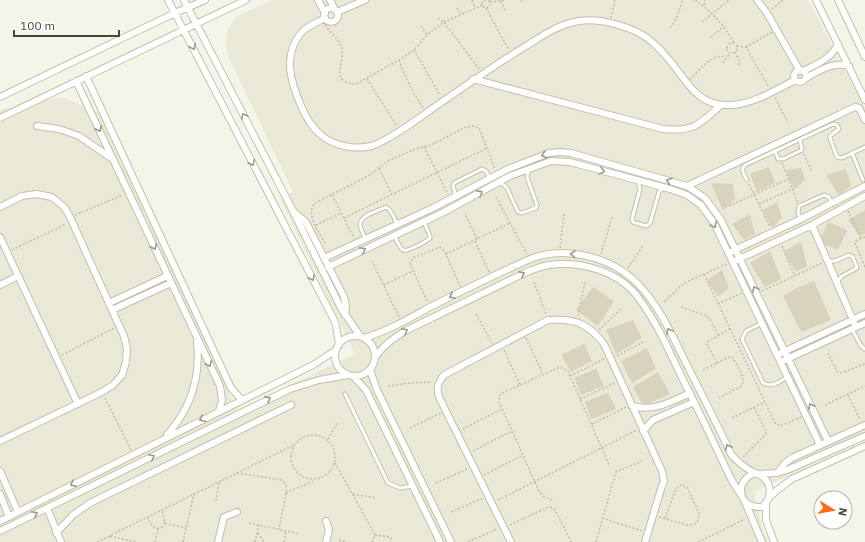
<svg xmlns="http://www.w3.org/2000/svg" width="865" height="542" font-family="'IBM Plex Sans',sans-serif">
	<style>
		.residential { fill: #eae8d6 }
		.building { fill: #d8d3bd }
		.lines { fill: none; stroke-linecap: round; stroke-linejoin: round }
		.service-casing { stroke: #c2bfaa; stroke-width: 5 }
		.minor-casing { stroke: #c2bfaa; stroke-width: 8 }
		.path { stroke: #c4be9b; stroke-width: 1.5; stroke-dasharray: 2 2; stroke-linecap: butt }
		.service { stroke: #fff; stroke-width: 3 }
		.minor { stroke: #fff; stroke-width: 6 }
		.oneway { stroke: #9b9990 }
	</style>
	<rect width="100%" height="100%" fill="#f5f4e9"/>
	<path class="residential" d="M272,0h536l57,108v332l-111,52 9,39 6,11h-769v-432l62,-13 41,17 134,296 118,-56 -75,-156 13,-6 -64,-134 -3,-12 1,-16 9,-13z"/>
	<path class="building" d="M769,167l6,16 -18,9 -7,-18z
		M801,168l4,12 -11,10 -8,-20z
		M846,169l5,17 -12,9 -13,-20z
		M711,183l22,1 2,15 -12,12z
		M777,202l5,16 -10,10 -9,-18z
		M865,210v24l-5,2 -12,-16z
		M750,214l5,20 -11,6 -12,-16z
		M828,222l19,8 -9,20 -19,-8z
		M801,242l6,24 -11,6 -12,-21z
		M770,251l11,28 -16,8 -15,-24z
		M722,270l7,18 -11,9 -11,-17z
		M814,281l17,39 -30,12 -18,-36 12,-7z
		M593,287l21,14 -16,25 -22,-16z
		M633,320l9,18 -26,16 -10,-24z
		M584,344l8,17 -21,11 -10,-17z
		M647,348l9,21 -24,14 -11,-22z
		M596,369l8,17 -23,9 -7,-17z
		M658,372l12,22 -27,12 -10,-19z
		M608,393l8,16 -25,10 -6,-17z"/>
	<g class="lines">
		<g class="service-casing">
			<path id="service" d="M775,151l3,8h5l19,-9 -2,-10
				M852,153l11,27
				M747,180c-3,-6 -7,-10 -2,-15l88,-41 4,1 2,4 -9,7v2l7,19 5,1 23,-11
				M638,181l2,8 -8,30 1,3 13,4 4,-3 9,-31 4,-4
				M500,183l4,2 3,3 11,24 4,1 14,-5 1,-3 -9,-25 -1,-4 2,-6
				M456,196l-3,-10 1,-3 28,-14 4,2 4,7
				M801,219l-3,-6 1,-7 25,-11 5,2 3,7
				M394,235c2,4 5,12 9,15 4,2 23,-8 27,-12v-2l-6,-14
				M366,239c-2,-4 -6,-10 -6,-15 1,-9 18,-13 26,-17 6,3 8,11 11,17
				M827,261h8l14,-6 4,2 4,11 -15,8 -5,6
				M762,323l-16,8 -4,8 21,44c9,5 16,-1 24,-6
				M852,329l9,17 4,3
				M345,394l43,89 12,5 13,-2"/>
		</g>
		<g class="minor-casing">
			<path id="minor" d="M168,0l164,316 4,9 3,20
				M184,0l109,211 48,97 19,28
				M318,0l7,13
				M330,0l5,10
				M757,0l10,13 33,58
				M816,0l49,100
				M838,0l27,57
				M324 15a7 7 0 1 1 14 0a7 7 0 1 1-14 0Z
				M337,12l28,-12
				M325,18c-7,4 -18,8 -24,15 -19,23 -10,50 1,75 5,10 10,20 20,28 13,10 33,14 49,10 15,-4 38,-21 51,-30 34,-24 68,-48 104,-70 16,-10 33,-22 53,-25 21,-3 56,6 72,20 4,4 9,8 12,12 23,23 30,54 68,52 20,0 47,-16 64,-25
				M794 76a6 6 0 1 1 12 0a6 6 0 1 1-12 0Z
				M803,71c14,-7 28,-12 35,-27
				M86,76l145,312 11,12
				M806,78c13,-7 27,-17 43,-12
				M473,79l190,50c31,3 36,-4 58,-24
				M76,81l144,305 2,14 -3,11
				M0,97l175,-84 30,-13
				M0,118l246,-118
				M37,126l22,3 20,7 32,22
				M687,186l168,-79 4,1 6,12
				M0,207l22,-11 15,-2 15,3 12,10 6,10 42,93 12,26 3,13 -1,13 -4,13 -9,10 -11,7 -102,49
				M294,212l11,9 4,7 35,69 2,9 -1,9
				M812,225l44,102
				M0,237l78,167
				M728,253l73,-34 64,-33
				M324,258l109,-50 75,-39 41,-16 11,-1 11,1 116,33 18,12 16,22 107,221
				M737,260l75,-35 53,-29
				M328,267l116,-55 66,-36 41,-15 19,1 100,27 17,6 14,10 13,18 106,222
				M0,285l18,-9
				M109,303l58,-27
				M112,310l59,-27
				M335 356a20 20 0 1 1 40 0a20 20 0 1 1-40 0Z
				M364,338c24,-7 44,-19 66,-31 32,-16 64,-32 98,-47 35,-15 82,-4 109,23 22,22 36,54 50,82 15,30 30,59 44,89 7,9 14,14 24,19
				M781,353l84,-39
				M376,356c8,-11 17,-18 29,-25l124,-60c6,-2 13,-5 20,-6 30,-4 68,5 88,31 19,25 32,54 45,82 17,33 33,67 49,101l10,16
				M785,360l80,-37
				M370,370l7,20 74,152
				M354,377l12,13 74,152
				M632,406c22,6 38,-4 58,-13
				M643,431l10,-11 41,-18
				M167,435c23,-26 34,-57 30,-93
				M0,471l18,41
				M778,472l7,-9 7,-5 73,-33
				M755,473c17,5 19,23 7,34 -24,2 -29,-26 -7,-34z
				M758,474l19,-1 10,-3 78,-34
				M0,494l9,23
				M769,498l7,-7 16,-12 73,-33
				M745,502l17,40
				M766,503v17l8,22
				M47,508l14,34
				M0,521l313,-156 23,-15
				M326,521l3,9 -3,12
				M0,531l290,-142 29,-9 29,-5
				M56,533l17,-18 17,-12 201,-98
				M218,542l6,-25 13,-5
				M511,542l-72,-145c-3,-10 -1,-14 5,-22l104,-55c26,-2 40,3 56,24l58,127 2,10 -2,5 -17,56"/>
		</g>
		<path class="path" d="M472,0l3,8
			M521,0l1,2
			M695,0c18,12 29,26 40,44
			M482 4a4 4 0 1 1 8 0a4 4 0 1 1-8 0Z
			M501,1l4,10
			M490,2l14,-2
			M704,5l1,-5
			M457,8l4,6
			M486,8l23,42
			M772,9l11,-9
			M438,18l6,4 35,47
			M611,18l4,-18
			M702,22l27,-22
			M325,25c5,7 14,15 17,23 3,14 -13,35 14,36l43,-24 15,-10 13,-15 17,-13 39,-17
			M421,26l6,9
			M670,28l6,-9 7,-19
			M711,37l13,-11
			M727 48a5 5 0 1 1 10 0a5 5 0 1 1-10 0Z
			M737,46l9,1 22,39
			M746,47l26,-15
			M414,50l26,45
			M735,52l4,8v5
			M399,60c6,18 14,32 24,48
			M723,63l7,-10
			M367,79l30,47
			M690,79c10,-9 22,-26 36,-22
			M775,98l13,25
			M424,147l24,47
			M804,154l8,18
			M782,163l16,40
			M379,168l13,27
			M749,184l21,43
			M332,195l22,43
			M496,197l31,57
			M759,204l33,-15
			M729,206l59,-27
			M848,211l13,27
			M75,215l48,-20
			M466,215l11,24
			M344,218l143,-70
			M316,225l25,-12
			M865,237l-9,4 -1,2 10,24
			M475,241l14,31
			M325,243c-6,-11 -20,-29 -10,-40l55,-28 18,-14 27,-12 16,-4 35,-18 8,-1 5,2 16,41
			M782,246l13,30
			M560,248l4,-34
			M12,250l54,-26
			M446,254l64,-31
			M601,254l11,-37
			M372,261l27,56
			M628,268l15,-22
			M704,274l71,149 6,3 20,-9
			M534,282l12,32
			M384,285l29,-14
			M762,291l60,-28
			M427,301l-17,-37 1,-3 2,-3 27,-11 5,5 15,34
			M664,302l20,-19 43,-19
			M718,304l24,-11
			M681,307l26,9 3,3 8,16
			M476,314l16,29
			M578,316l7,-34
			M599,330l23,-22
			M526,338l17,36
			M504,350l16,35
			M828,353l9,18 4,2 23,-9 1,2
			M62,355l52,-27
			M617,356l28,-15
			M717,363l-10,-19v-2l23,-13
			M703,370l26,-13h3l2,3c4,7 13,19 7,26l-22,12
			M570,376l34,-17
			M388,386l21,-3 23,-1
			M848,395l12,25
			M105,398l26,52
			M580,399l35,-16
			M825,405l40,-19
			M732,418l33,-16
			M592,424l34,-17
			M410,428l31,-15
			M463,429l39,-20
			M291 457a22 22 0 1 1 44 0a22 22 0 1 1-44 0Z
			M328,439l9,-16
			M473,451l39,-20
			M743,457l23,-23v-3l-12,-24
			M335,463l40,72 -3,7
			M237,473l45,7c4,4 5,7 4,13l-7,36
			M484,475l39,-20
			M436,483l31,-14
			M286,493l30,-13
			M353,494l23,4
			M498,500l139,-70
			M552,500l-9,-4 -4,-5 -40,-89 1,-7 2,-2 58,-26 8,4 2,5 39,89
			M216,501l3,-19
			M451,512l32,-14
			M147,517c4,7 6,13 14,11l4,-5 -3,-13
			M659,517l28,8 8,-1 3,-3 1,-8 -12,-26 -6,-2 -5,4 -11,29
			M602,518l40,13
			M165,523l21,5
			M249,523l51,11
			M510,525l38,-18h2l5,3 16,32
			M258,533l6,9
			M375,535l15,2 1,1v4
			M110,536l26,6
			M339,540l8,2
			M97,542l197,-97
			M155,542l3,-13
			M183,542l11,-48
			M255,542l4,-17
			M284,542l2,-11
			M468,542l29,-13
			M596,542l20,-70 26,-11
			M698,542l47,-23"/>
		<use href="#service" class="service"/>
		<use href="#minor" class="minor"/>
	</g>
	<defs><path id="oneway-chevron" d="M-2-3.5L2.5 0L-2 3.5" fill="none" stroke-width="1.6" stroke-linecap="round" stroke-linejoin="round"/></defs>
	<g class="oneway">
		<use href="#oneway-chevron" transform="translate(193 47) rotate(63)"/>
		<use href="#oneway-chevron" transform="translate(244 116) rotate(-117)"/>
		<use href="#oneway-chevron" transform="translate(99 129) rotate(65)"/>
		<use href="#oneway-chevron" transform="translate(544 155) rotate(164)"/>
		<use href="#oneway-chevron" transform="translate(252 163) rotate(63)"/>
		<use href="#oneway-chevron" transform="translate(602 171) rotate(15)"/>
		<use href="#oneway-chevron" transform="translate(669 181) rotate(-164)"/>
		<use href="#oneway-chevron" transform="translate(480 193) rotate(-29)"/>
		<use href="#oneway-chevron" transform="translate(714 225) rotate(61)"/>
		<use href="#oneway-chevron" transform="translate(154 247) rotate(65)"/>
		<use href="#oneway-chevron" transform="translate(363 250) rotate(-26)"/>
		<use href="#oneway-chevron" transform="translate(573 254) rotate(-177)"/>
		<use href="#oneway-chevron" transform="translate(522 274) rotate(-26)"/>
		<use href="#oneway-chevron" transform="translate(312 278) rotate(63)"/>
		<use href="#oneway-chevron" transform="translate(755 289) rotate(-115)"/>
		<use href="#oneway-chevron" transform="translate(452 296) rotate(154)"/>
		<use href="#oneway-chevron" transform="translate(405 331) rotate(-28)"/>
		<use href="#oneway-chevron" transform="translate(669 331) rotate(-119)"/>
		<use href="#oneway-chevron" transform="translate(209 364) rotate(64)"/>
		<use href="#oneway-chevron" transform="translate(268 399) rotate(-26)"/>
		<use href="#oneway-chevron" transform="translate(811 406) rotate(-116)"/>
		<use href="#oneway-chevron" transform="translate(202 419) rotate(154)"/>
		<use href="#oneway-chevron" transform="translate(728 447) rotate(-116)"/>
		<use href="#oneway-chevron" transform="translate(152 457) rotate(-26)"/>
		<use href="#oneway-chevron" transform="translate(73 484) rotate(153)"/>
		<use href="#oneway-chevron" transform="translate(35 514) rotate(-26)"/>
	</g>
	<g transform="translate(833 510) rotate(101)"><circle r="19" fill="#ffffff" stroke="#b7b5af"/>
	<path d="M0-3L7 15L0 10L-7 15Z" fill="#ff6a16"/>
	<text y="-6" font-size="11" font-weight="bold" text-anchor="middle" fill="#4a4636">N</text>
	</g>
	<path d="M14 30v6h105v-6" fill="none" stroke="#4a4636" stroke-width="2"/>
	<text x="20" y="30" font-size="12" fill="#4a4636" stroke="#ffffff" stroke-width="3" paint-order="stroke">100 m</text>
</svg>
